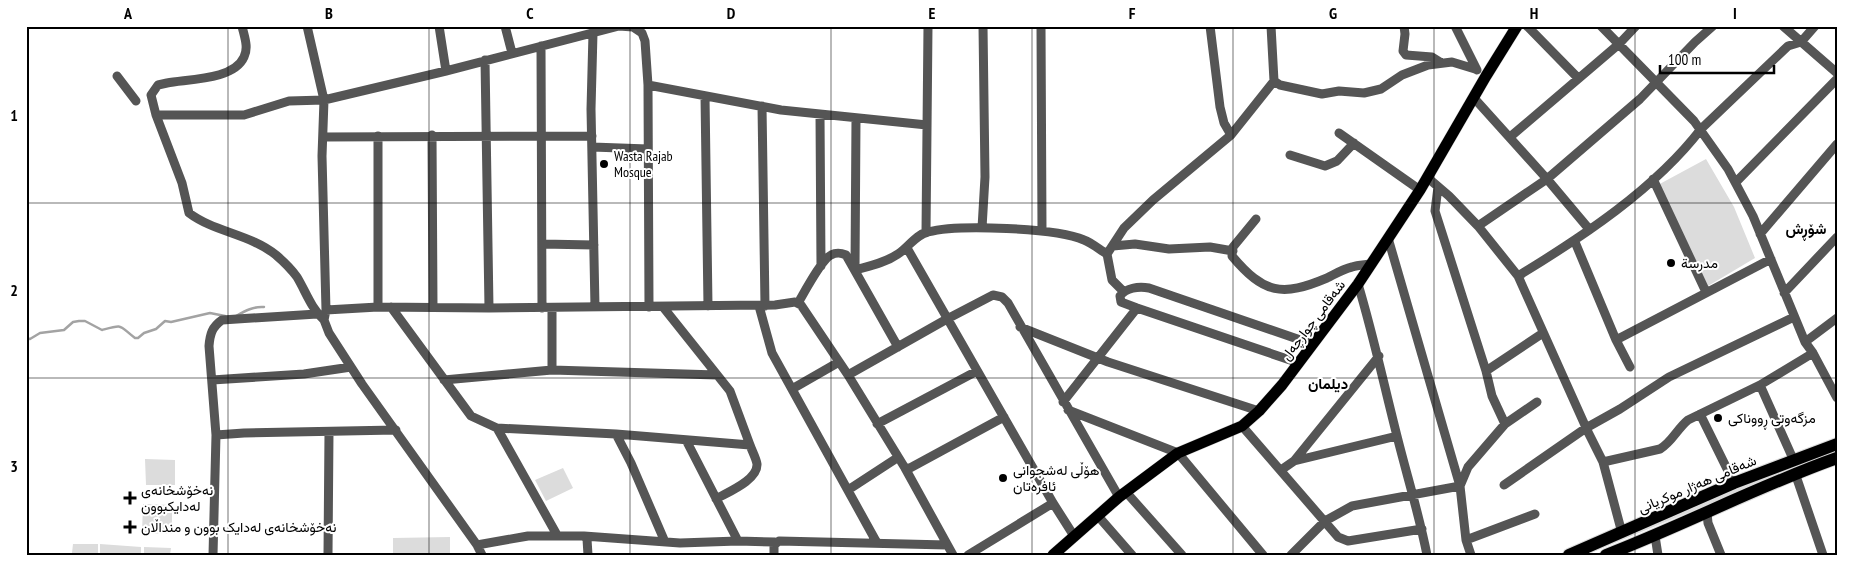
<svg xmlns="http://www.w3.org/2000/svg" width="1863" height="581" font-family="'PT Sans Narrow',Vazirmatn,sans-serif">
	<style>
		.green { fill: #dcdcdc }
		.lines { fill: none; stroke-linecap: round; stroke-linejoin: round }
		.stream { stroke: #a3a3a3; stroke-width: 2.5 }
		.major-casing { stroke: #dbdbdb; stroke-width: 12 }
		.highway-casing { stroke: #dbdbdb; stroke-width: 14 }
		.minor { stroke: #555; stroke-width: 9 }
		.major { stroke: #000; stroke-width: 11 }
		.highway { stroke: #000; stroke-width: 12 }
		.grid { fill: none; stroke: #000; stroke-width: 1; stroke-opacity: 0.55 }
		.poi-dot { fill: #000; stroke: #fff; stroke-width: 2 }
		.labels { text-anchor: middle; stroke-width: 4; stroke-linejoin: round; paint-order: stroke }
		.poi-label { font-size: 14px; fill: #000; stroke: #fff; text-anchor: start }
		.street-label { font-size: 14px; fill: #000; stroke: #fff }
		.neighbourhood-label { font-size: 15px; font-weight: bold; fill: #000; stroke: #fff }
		.neatline { fill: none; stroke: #000; stroke-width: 2 }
		.grid-label { font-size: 16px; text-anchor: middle; font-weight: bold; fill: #000 }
	</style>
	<rect width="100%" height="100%" fill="#fff"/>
	<path class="green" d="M1706,159l28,48 21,51 -47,28 -52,-100z
		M1837,445v7l-252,103z
		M145,459l30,1v25h-29z
		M563,468l10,20 -27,13 -11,-21z
		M143,504l29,1v29l-30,-1z
		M450,537v18h-57v-17z
		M73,544h25v9h-26z
		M100,544l41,3v8l-41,-1z
		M144,547l27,1 -1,7h-26z"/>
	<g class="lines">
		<path class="stream" d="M236,316c9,-5 18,-10 28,-9
			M26,338l4,1 10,-6 24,-3 9,-8 6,-1h6l17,9c22,-6 16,-5 33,8h3l6,-5 12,-4 9,-8 6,1 39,-9 15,3"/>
		<g class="major-casing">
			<path id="major" d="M1053,555l66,-58 59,-44 64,-27 17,-15 23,-26 76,-101 62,-94 66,-114 31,-50"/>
		</g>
		<g class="highway-casing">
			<path id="highway" d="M1569,555l165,-72 103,-39
				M1606,555c78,-30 152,-69 231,-97"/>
		</g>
		<path class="minor" d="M242,26c2,10 7,21 2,31 -10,23 -56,22 -77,26l-9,2 -7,10 5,20 26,68 7,30c25,19 61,21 87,42 7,6 16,15 21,22 9,15 14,31 27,43
			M307,26l17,74 -2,56 4,154 -2,10 5,13 33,51 115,161 5,10
			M439,26l7,45
			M505,26l7,27
			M1041,26l1,205
			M1210,26l10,81 4,16 7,12
			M1271,26l3,55 6,4 42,9 17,-3 25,2 17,-4 21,-14 26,-10 24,-3 23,7
			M1404,26l1,8 -2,17 3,4 26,2 8,5
			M1455,26l22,44
			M1527,26l51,52
			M1601,26l93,95 34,48 25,47 52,126 8,11 24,45
			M1783,26l54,47
			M593,33l-2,76 4,198
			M541,46l1,262
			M485,60l4,248
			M117,76l19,25
			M648,85l133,25 146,15
			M705,96l3,210
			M1474,98l73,81 42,50
			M762,106l3,200
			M820,114l1,152
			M156,115h88l45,-14 35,-1 122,-29 173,-45 14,1 9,6 3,8 3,44 1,222
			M856,118l-1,152c14,-4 30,-7 43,-16 11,-7 17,-19 30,-22 30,-8 128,-4 156,8 8,3 16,10 23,14l5,26 12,12
			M1339,133l81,57
			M432,135l1,172
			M378,136v171
			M323,137l269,-1
			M1510,137l109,-93 17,-18
			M592,147l56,2
			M1290,155l35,11 12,-5 17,-18
			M1428,178l21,18 29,30 40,50 70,156 15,30 19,71
			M1653,179l53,113
			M1736,182l101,-103
			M1438,187l-3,24 51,160 6,25 13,28
			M1256,219l-23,28 -1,9c32,38 50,41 95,22 8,-4 16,-9 25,-11 6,-2 13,-2 19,-3
			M1478,226l69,-47 93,-80 55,-57 18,-16
			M982,228l3,-51 -2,-151
			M926,232l2,-206
			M1760,234l77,-90
			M1388,238l72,248 6,54 5,15
			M1575,242l41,98 14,27
			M542,244l52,1
			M1113,246l22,-2 34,5 41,-2 23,4
			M907,248l146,255 21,33
			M1107,254l17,-26 29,-28 78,-65 43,-54
			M1518,276c64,-39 137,-87 183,-147l87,-83 13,-4 14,-16
			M1358,284c15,50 26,101 39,152 10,40 22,78 30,119
			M1784,293l53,-56
			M798,303c6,-10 24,-44 33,-48 6,-3 10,-2 15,0l52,92
			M759,306l13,47 105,190
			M391,307l80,109 26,12 119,6 134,11 -20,-54 -67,-84
			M326,310l52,-3 111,1 286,-3 20,-3 6,3 47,70 57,93h5l94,-51
			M1020,327l88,35 151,49
			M1616,340l155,-81
			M1805,342l32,-24
			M1299,363l-162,-55 -16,-6 -1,-6c6,-8 18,-10 29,-8l163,56
			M552,370v-62
			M1486,371l57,-38
			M848,375l99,-56 46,-24 9,2 6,6 111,194
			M212,380l92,-6 47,-7
			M444,380l108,-10 165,5
			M1760,385l34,76
			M792,389l47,-27
			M1063,402l74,-94
			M1068,410l110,43 85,102
			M1700,414l34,69
			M877,424l100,-53
			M1242,426l96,111 10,4 74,-12
			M497,428l60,107
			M616,434l15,29 34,79
			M216,435l-7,-89c1,-12 3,-19 13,-26l95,-6
			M686,440l52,101
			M1294,461l85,-105
			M1603,462l57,-13c12,-7 17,-20 28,-29l72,-35 53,-32
			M905,468l48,87
			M1281,470l13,-9 103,-25
			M1795,473l28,82
			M1504,485l82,-57 34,-19 49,-32 125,-60
			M848,490l49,-32
			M1126,492l56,63
			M716,499c12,-7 42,-19 41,-35 -1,-6 -5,-13 -7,-19
			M1707,513l1,10 13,32
			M1098,516l34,39
			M584,536l96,7 58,-2 37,1
			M1655,536l3,19
			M1466,540l69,-26
			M477,545l51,-9h56l3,3 1,16
			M213,555l3,-120 28,-2 152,-3
			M328,555l1,-123
			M774,555v-10l5,-4 168,4
			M968,555l85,-52
			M1291,555l34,-34 27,-15 108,-20 8,-19 37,-43 32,-22"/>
		<use href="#major" class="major"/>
		<use href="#highway" class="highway"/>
	</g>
	<path class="grid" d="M228,26v529M429,26v529M630,26v529M831,26v529M1032,26v529M1233,26v529M1434,26v529M1635,26v529M26,203h1811M26,378h1811"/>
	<g class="poi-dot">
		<circle cx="604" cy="164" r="5"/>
		<circle cx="1671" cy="263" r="5"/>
		<circle cx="1718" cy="418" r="5"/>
		<circle cx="1003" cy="478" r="5"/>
		<path d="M127.5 490.5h5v5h5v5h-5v5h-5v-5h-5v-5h5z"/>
		<path d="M127.5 519.5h5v5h5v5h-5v5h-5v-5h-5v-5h5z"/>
	</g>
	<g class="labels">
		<g class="poi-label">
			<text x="614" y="161">Wasta Rajab<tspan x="614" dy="16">Mosque</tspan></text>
			<text x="1681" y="268">مدرسة</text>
			<text x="1728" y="423">مزگەوتی ڕووناکی</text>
			<text x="1013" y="475">هۆڵی لەشجوانی<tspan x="1013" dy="16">ئافرەتان</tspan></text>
			<text x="141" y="495">نەخۆشخانەی<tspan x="141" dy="16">لەدایکبوون</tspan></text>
			<text x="141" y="532">نەخۆشخانەی لەدایک بوون و منداڵان</text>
		</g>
		<g class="street-label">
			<text transform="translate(1313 320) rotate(-53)" y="5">شەقامی چوارچەل</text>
			<text transform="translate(1697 484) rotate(-23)" y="5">شەقامی ھەژار موکریانی</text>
		</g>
		<g class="neighbourhood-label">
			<text x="1806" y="234">شۆڕش</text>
			<text x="1328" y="389">دیلمان</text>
		</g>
	</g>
	<rect width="1863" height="581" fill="none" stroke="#ffffff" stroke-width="55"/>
	<path d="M1660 65v8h114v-8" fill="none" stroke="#000000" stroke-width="2.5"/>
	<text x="1668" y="65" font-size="15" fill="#000000" stroke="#ffffff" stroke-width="4" paint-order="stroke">100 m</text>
	<rect x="28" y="28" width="1808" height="526" class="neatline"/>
	<g class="grid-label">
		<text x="128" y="19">A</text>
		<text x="329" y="19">B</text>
		<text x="530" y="19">C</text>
		<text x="731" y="19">D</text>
		<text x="932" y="19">E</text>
		<text x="1132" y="19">F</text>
		<text x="1333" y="19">G</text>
		<text x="1534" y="19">H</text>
		<text x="1735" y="19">I</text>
		<text x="14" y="121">1</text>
		<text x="14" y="296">2</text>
		<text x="14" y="472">3</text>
	</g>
</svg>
